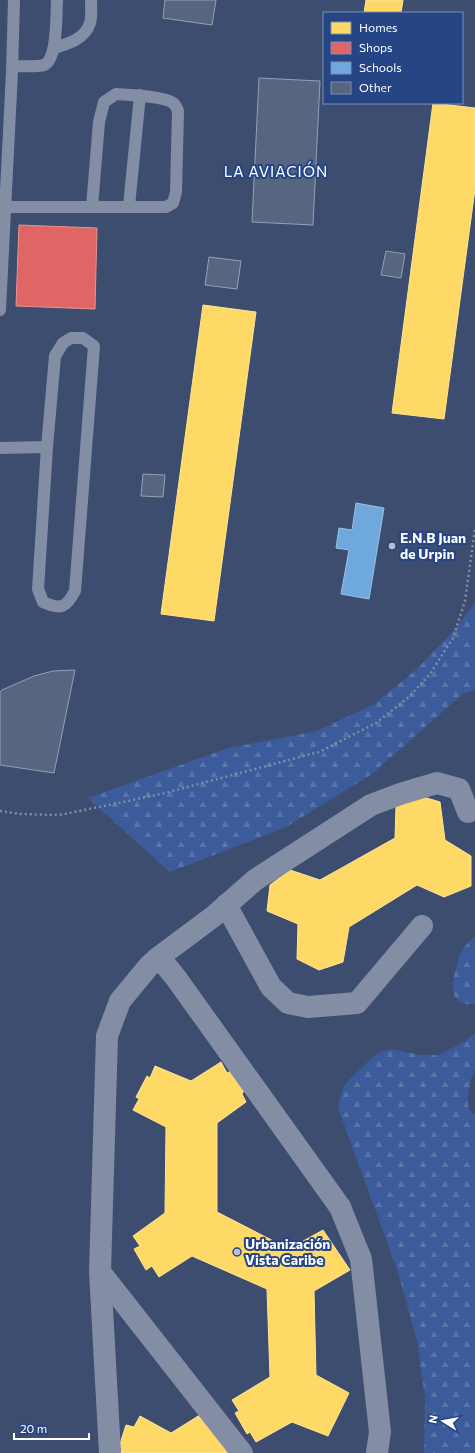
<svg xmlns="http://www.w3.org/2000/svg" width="475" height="1453" font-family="Commissioner,sans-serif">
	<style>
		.forest { fill: url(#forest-firs) }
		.homes { fill: #ffd966; stroke: #ffe494 }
		.shops { fill: #e06666; stroke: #e99494 }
		.schools { fill: #6fa8dc; stroke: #9ac2e6 }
		.building { fill: #586580; stroke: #96a0b3 }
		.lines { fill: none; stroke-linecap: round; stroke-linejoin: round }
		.path { stroke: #838ea5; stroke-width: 2.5; stroke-dasharray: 2 3; stroke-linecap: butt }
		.service { stroke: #838ea5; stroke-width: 12 }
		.minor { stroke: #838ea5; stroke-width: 22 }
		.poi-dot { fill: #bbc1cd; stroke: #264585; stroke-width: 1.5 }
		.labels { text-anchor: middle; stroke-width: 4; stroke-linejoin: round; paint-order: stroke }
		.poi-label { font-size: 14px; font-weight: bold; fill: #fff; stroke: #264585; text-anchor: start }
		.neighbourhood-label { font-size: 15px; letter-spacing: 1px; fill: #fff; stroke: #264585 }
	</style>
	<defs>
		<pattern id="forest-firs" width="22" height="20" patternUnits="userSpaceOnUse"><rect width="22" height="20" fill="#3b5b9a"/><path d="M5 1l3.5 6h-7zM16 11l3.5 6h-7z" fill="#5874a9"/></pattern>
	</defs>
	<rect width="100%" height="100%" fill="#3c4d6f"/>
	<path class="forest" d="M475,602v88l-11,3 -92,81 -86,53 -116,45 -82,-74 140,-50 89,-17 57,-27 43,-35 40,-42z
		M475,937v67c-27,3 -24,-20 -18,-39 1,-5 2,-10 5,-15 3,-5 8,-9 13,-13z
		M475,1033v37l-4,9 -3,17v9l3,8 4,1v339h-51l1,-55 -8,-57 -20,-72 -59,-161 5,-21 7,-8 24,-23 9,-5 9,-2 28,6h19l28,-15z"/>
	<path class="homes" d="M366,0h37l-2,13h-37z
		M433,103l42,5v81l-31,230 -52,-6z
		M203,305l53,7 -42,309 -53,-7z
		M417,795l23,7 5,38 26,16v30l-27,11 -27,-12 -68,42 -6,35 -24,8 -22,-11 1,-35 -31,-13 3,-26 20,-15 30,10 75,-42 1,-31z
		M221,1062l6,11 4,-2 13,19 -2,4 4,8 -29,21v89l72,37 34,-19 27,40 -36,21 2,84 33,18 -21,43 -36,-14 -36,20 -6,-10 -3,2 -12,-21 4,-2 -7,-11 38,-23 -3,-88 -75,-33 -33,21 -7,-11 -6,4 -12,-21 6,-3 -7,-10 32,-23 1,-86 -33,-17 6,-11 -3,-2 11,-21 3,2 5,-12 36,15z
		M203,1413l26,40h-109l2,-5 -3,-1 7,-22 8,2 6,-11 31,17z"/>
	<path class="shops" d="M19,225l78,3 -2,81 -79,-3z"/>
	<path class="schools" d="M356,503l28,5 -15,91 -28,-5 8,-44 -13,-2 3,-20 13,2z"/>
	<path class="building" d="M165,0h51l-4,25 -49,-7z
		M259,78l61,3 -7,144 -61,-3z
		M386,251l19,3 -4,24 -20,-3z
		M209,257l32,4 -4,28 -32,-4z
		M143,474l22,1 -2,22 -22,-1z
		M75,670l-21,103 -54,-8v-73l2,-2 32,-14 19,-5z"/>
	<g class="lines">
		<path class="path" d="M0,811l20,3 39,1 50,-10 56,-12 154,-41 57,-29 33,-26 21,-23 23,-36 12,-37 10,-72"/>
		<path class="service" d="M54,48c14,-4 31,-9 36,-25 2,-7 1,-16 1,-23
			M12,66c7,0 26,1 32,-1 14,-6 12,-51 13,-65
			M129,206l11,-111
			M5,207h161l7,-4 3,-11 2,-81c-1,-3 -2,-6 -5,-8 -9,-7 -44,-8 -57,-9l-12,8 -5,20 -7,85
			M0,310l12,-238 2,-72
			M71,338h12l11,8 -19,245c-9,17 -14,19 -32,11l-5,-13 9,-142 8,-91 8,-13z
			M0,448l47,-1"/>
		<path class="minor" d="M226,905l45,82 17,16 20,4 49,-4 65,-77
			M159,957l17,21 164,229 21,52 19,173 -3,21
			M100,1272l142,181
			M110,1453l-10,-181 7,-236 13,-35 29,-35 10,-9 55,-41 41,-36 116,-75 29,-11 37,-11 22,6 9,23"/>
	</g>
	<g class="poi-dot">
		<circle cx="392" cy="546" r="4"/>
		<circle cx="237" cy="1252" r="4"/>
	</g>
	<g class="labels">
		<g class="poi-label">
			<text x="400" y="543">E.N.B Juan<tspan x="400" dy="16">de Urpin</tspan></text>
			<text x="245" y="1249">Urbanización<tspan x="245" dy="16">Vista Caribe</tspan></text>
		</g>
		<g class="neighbourhood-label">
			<text x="276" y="177">LA AVIACIÓN</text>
		</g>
	</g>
	<rect x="323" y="12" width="140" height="92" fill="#264585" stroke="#7d8fb6"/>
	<rect x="331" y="22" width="20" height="12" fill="#ffd966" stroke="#7d8fb6"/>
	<text x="359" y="32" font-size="12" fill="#ffffff">Homes</text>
	<rect x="331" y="42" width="20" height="12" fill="#e06666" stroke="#7d8fb6"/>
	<text x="359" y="52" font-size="12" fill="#ffffff">Shops</text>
	<rect x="331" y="62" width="20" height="12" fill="#6fa8dc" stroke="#7d8fb6"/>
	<text x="359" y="72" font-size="12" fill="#ffffff">Schools</text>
	<rect x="331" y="82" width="20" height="12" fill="#586580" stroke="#7d8fb6"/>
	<text x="359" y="92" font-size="12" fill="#ffffff">Other</text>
	<g transform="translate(443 1421) rotate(281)" stroke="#264585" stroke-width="3" paint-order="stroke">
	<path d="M0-3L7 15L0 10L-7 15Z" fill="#ffffff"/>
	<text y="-6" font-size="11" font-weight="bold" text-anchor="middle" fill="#ffffff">N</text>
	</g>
	<path d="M14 1433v6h75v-6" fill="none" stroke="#ffffff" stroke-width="2"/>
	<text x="20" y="1433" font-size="12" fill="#ffffff" stroke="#264585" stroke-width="3" paint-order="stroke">20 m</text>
</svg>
